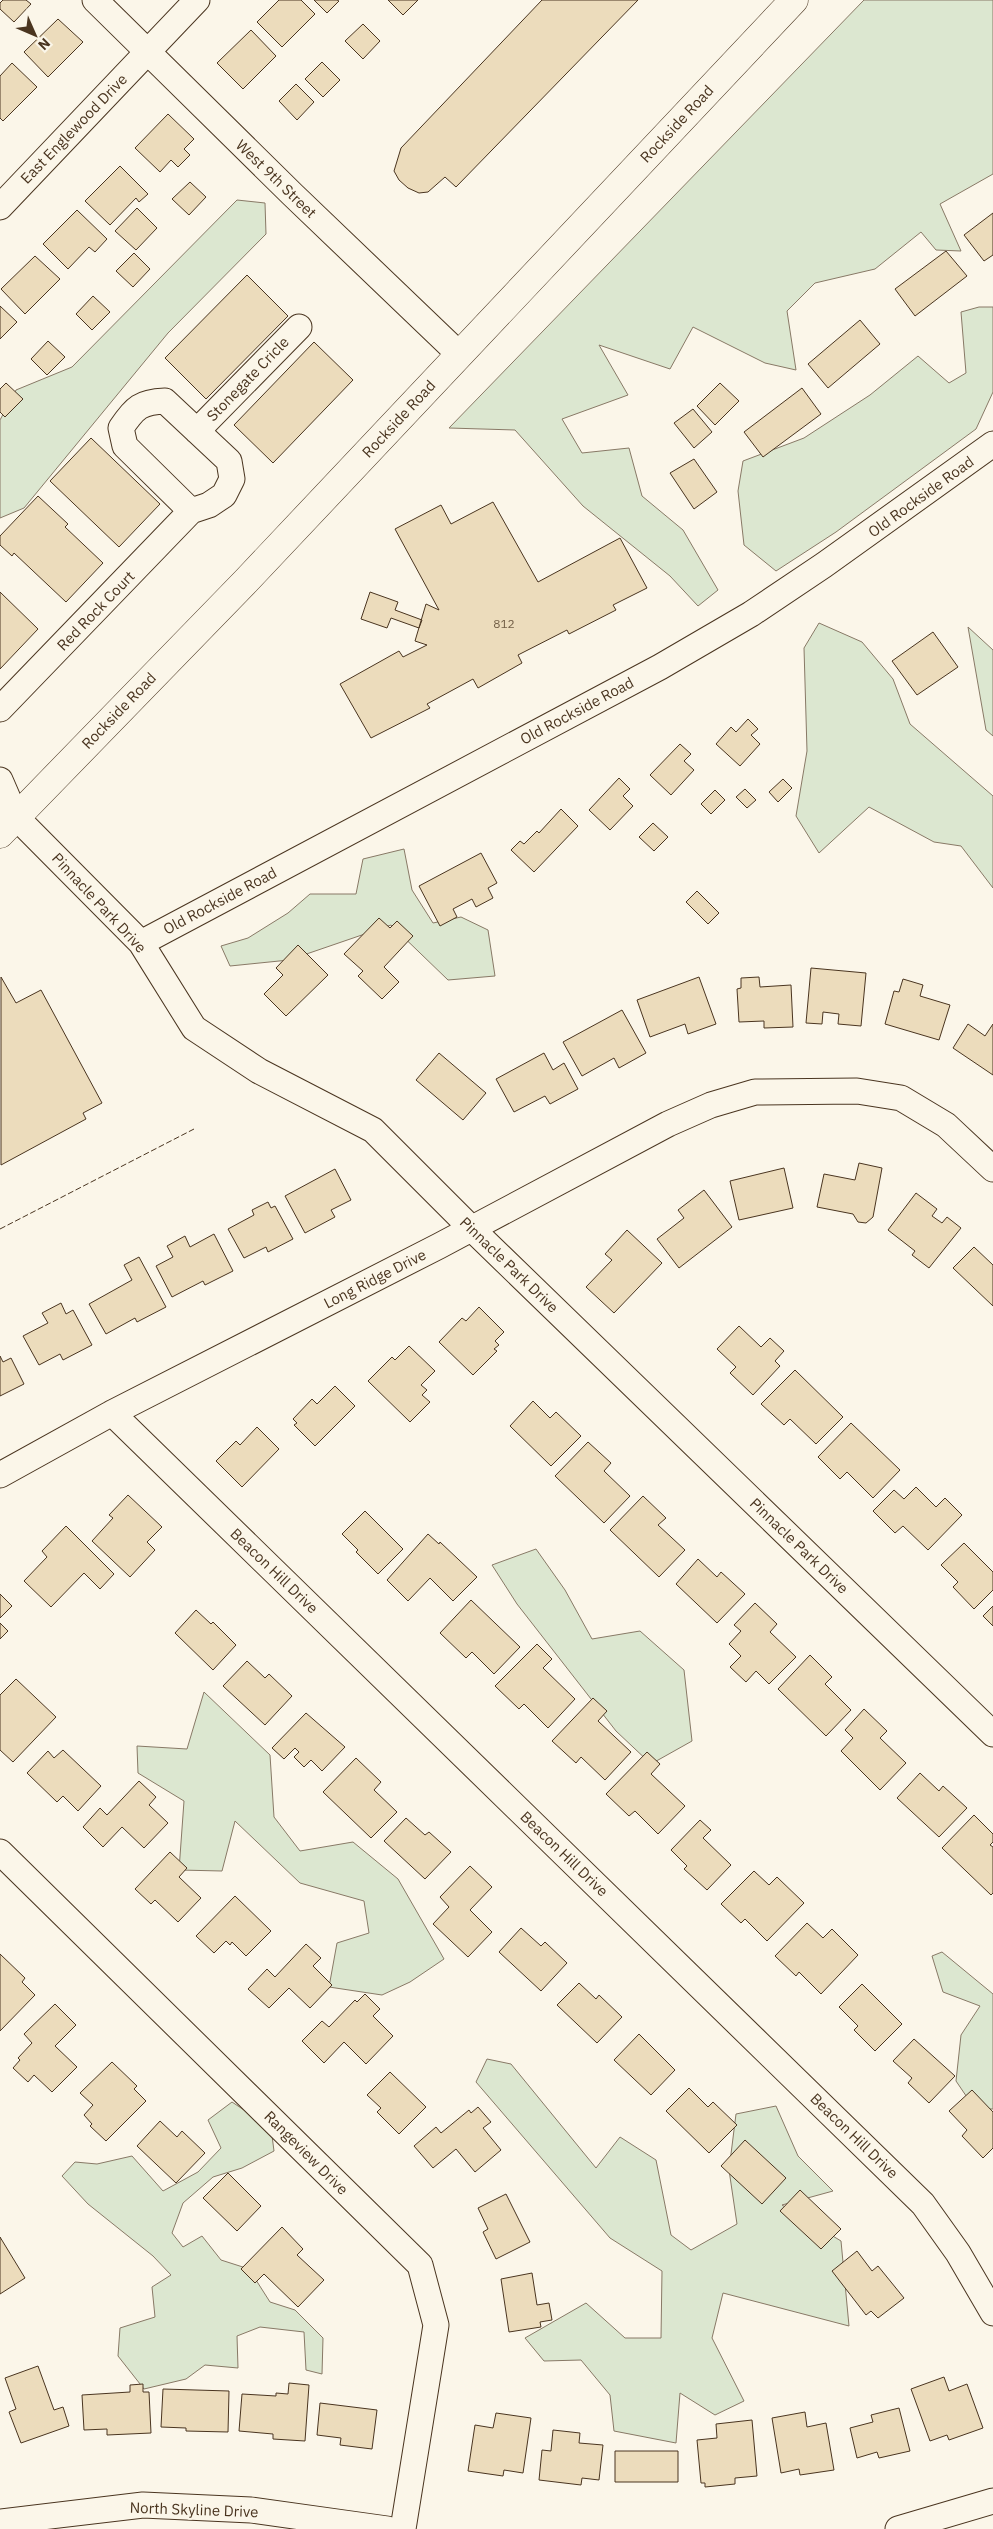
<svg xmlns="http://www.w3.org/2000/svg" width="993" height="2529" font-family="'IBM Plex Sans',sans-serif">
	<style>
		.green { fill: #dce7d0; stroke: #887966 }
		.building { fill: #ecdcbc; stroke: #4a3520 }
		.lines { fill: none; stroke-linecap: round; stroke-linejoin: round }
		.minor-casing { stroke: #4a3520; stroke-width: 27 }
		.major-casing { stroke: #4a3520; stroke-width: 29 }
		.minor { stroke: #fbf6e9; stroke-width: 25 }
		.major { stroke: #fbf6e9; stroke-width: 28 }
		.fence { stroke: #4a3520; stroke-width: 1; stroke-dasharray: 6 2.5; stroke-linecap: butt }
		.labels { text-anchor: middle; stroke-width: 4; stroke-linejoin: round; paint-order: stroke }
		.number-label { font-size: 12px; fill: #725f47 }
		.street-label { font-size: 15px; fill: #4a3520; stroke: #fbf6e9 }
	</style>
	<rect width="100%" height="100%" fill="#fbf6e9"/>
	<path class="green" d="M864,0h129v174l-53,30 21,47 -25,-1 -15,-18 -46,37 -60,14 -28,28 9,59 -31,-7 -72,-36 -23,42 -71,-24 29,50 -66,24 20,34 47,-5 13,48 41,34 35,60 -20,16 -28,-30 -87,-70 -68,-76 -66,-2z
		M237,200l28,3 1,31 -98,99 -144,175 -24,10v-98l16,-30 56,-23z
		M979,307h14v85l-17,37 -140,103 -60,39 -32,-26 -6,-54 5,-30 61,-23 66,-43 48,-39 31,27 17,-10 -5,-61z
		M819,623l43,19 31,37 17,45 83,72v92l-32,-42 -27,-4 -65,-35 -50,46 -23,-37 11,-65 -3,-103z
		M968,627l25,23v86l-7,-6z
		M404,849l8,41 21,33 28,-6 27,13 7,46 -47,4 -57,-55 -102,35 -59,6 -9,-20 27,-8 40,-25 22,-19h46l7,-35z
		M536,1549l29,41 27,49 48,-8 44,39 8,71 -41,23 -35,-33 -99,-127 -25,-39z
		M204,1692l66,63 4,62 26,34 53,-9 45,37 46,80 -34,23 -28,13 -53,-8 8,-44 32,-10 -5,-32 -64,-18 -65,-62 -13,50 -43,-1 5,-69 -46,-28 -1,-27 50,3z
		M942,1952l51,42v115h-18l-19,-28 5,-46 19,-29 -37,-14 -11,-36z
		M487,2059l24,5 85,104 24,-31 36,23 15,75 20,15 46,-26 -8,-54 7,-56 40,-8 22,50 35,35 -51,14 59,36 8,85 -126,-33 -11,45 32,63 -29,14 -35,-22 -4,50 -62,-12 -4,-36 -29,-35 -37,1 -19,-23 61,-35 39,35h36l1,-67 -52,-33 -134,-156z
		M232,2102l39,26 3,23 -32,17 -29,9 -30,26 -11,30 11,14 19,-11 19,24 28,9 21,33 25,8 28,28 -1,36 -16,-4 -2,-38 -44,-5 -23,9 1,32 -33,-3 -19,14 -42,10 -26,-33 2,-28 35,-11 -3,-30 19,-12 -18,-19 -65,-52 -26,-28 13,-14 22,2 35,-8 31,35 35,-19 23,-24 -13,-28z"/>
	<path class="building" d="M3,0h23l5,4 -17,18 -14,-13v-6z
		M279,0h22l14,14 -33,33 -25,-25z
		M314,0h23l2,1 -12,12z
		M388,0h30l-15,15z
		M542,0h96l-182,187 -11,-10 -17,15 -9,1 -11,-5 -9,-8 -5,-9 7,-23z
		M58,19l25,23 -35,35 -24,-25z
		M363,24l17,17 -17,18 -18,-18z
		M251,30l25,26 -33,33 -26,-26z
		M322,62l18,18 -17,17 -18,-18z
		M12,63l25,24 -34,34 -3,-3v-42z
		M296,84l18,18 -17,18 -18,-19z
		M168,114l26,25 -10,10 6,6 -12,12 -7,-7 -11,12 -25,-24z
		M120,166l28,28 -9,8 -3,-4 -26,27 -25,-24z
		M190,182l16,15 -17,18 -17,-16z
		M137,208l20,20 -21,22 -21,-19z
		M77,210l30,29 -12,13 -6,-5 -21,22 -25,-25z
		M993,213v42l-9,6 -20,-26z
		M946,251l21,25 -52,40 -20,-27z
		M134,253l16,16 -17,18 -17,-16z
		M35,256l25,23 -35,35 -24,-25z
		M247,275l41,41 -82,83 -41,-41z
		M93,296l17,16 -18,18 -16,-16z
		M0,306l17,16 -17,17z
		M860,320l20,24 -52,44 -20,-24z
		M48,341l17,16 -18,18 -16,-16z
		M314,342l39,38 -80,83 -39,-38z
		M6,383l17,16 -18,18 -5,-5v-23z
		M720,383l19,18 -24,24 -18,-19z
		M802,388l19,26 -58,43 -19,-25z
		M693,409l19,23 -18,16 -20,-25z
		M91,438l69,66 -41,43 -69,-66z
		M694,459l23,33 -23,17 -24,-36z
		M38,496l30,28 -3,3 38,36 -37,39 -52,-49 -2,3 -12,-11v-9z
		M493,502l45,80 82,-44 27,50 -34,17 3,5 -47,24 -2,-4 -49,25 4,8 -44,25 -5,-9 -46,25 3,4 -59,30 -31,-54 59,-33 4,6 24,-12 -12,-4 11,-37 13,6 -44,-81 46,-24 10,19z
		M0,592l38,37 -38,40z
		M370,592l28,10 -3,8 27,10 -3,8 -28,-10 -4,10 -26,-9z
		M933,632l25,35 -41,28 -25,-34z
		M748,719l10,10 -7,6 9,9 -20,22 -24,-22 15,-17 5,5z
		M680,744l11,10 -7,7 10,9 -23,25 -21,-20z
		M619,778l11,11 -7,7 10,10 -23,24 -21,-20z
		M783,779l9,9 -14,14 -9,-10z
		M745,789l11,11 -9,8 -11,-11z
		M715,790l10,10 -14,14 -10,-10z
		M561,809l17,17 -44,46 -23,-22 9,-9 4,3 13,-13 2,2z
		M653,823l15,14 -14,14 -15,-14z
		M481,853l16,30 -9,5 5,10 -17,9 -4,-8 -19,10 4,8 -17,9 -21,-40z
		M697,891l22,22 -11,11 -22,-22z
		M379,918l11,10 7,-7 16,15 -29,31 15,15 -17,17 -24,-23 5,-5 -19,-17z
		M298,945l30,30 -42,41 -22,-22 19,-19 -7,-7z
		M811,968l55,5 -5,53 -23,-2 1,-10 -16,-2 -1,12 -16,-1z
		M1,977l15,26 25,-13 61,113 -19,10 3,6 -85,46z
		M699,977l17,47 -28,10 -3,-10 -35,13 -13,-37z
		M759,977l1,10 31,-2 2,42 -29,1v-7l-25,1 -2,-33 4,-1v-10z
		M903,979l20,6 -3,11 30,9 -11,35 -54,-16 9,-33 5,1z
		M622,1010l24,43 -27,15 -5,-10 -32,18 -19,-34z
		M968,1024l17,12 8,-12v51l-40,-27z
		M439,1053l47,40 -23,27 -47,-40z
		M544,1053l9,17 11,-7 14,26 -28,15 -5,-8 -31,16 -18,-33z
		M859,1163l23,5 -9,49 -7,6 -8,-1 -5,-8 -36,-7 7,-33 31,6z
		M784,1168l9,40 -54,12 -9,-39z
		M335,1169l16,31 -20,10 4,7 -30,16 -20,-37z
		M704,1190l28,37 -53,41 -22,-29 27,-21 -6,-8z
		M916,1193l21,16 -5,7 10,7 5,-6 14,11 -32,40 -17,-13 3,-4 -27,-21z
		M268,1202l3,6 4,-2 18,33 -25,13 -2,-5 -22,11 -16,-29 26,-14 -2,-5z
		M627,1230l35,33 -48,50 -28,-26 26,-27 -7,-6z
		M214,1234l19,37 -28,14 -2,-4 -31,16 -16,-31 17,-9 -6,-11 18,-10 5,11z
		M974,1247l19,18v41l-40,-38z
		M139,1257l27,50 -29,15 -2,-4 -29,16 -17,-30 43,-24 -8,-15z
		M61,1303l5,11 7,-4 19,35 -29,15 -3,-6 -21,11 -16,-29 25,-13 -6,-10z
		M479,1307l25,25 -9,9 4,4 -5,4 3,2 -24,24 -34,-33 23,-24 4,3z
		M739,1326l22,21 9,-9 14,13 -9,10 5,5 -27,29 -23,-22 6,-6 -19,-18z
		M409,1346l26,25 -14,14 6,5 -5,5 8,7 -20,20 -42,-41 24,-24 3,3z
		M0,1356l3,6 8,-4 13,26 -24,12z
		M795,1370l48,47 -27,27 -26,-25 -6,6 -23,-21z
		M335,1386l20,20 -40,40 -21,-21 3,-2 -4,-4 19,-20 5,5z
		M533,1401l17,17 6,-6 25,24 -30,30 -41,-40z
		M851,1423l49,47 -27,28 -26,-26 -7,7 -22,-22z
		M257,1427l22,22 -37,38 -26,-26 20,-20 4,4z
		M588,1442l23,21 -7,8 26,25 -26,27 -49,-47z
		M916,1487l20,20 9,-9 17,17 -34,35 -25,-24 -8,7 -22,-22 21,-21 10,9z
		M128,1495l34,32 -15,15 8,8 -25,27 -38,-36 21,-23 -4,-3z
		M643,1496l23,22 -8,7 27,25 -26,27 -49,-47z
		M365,1511l38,38 -25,25 -22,-22 2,-2 -16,-16z
		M66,1526l48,48 -14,15 -16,-16 -33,34 -27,-26 23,-24 -5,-6z
		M428,1534l11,10 1,-2 37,35 -24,24 -23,-23 -22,23 -21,-21z
		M964,1543l29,29v18l-19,19 -21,-22 5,-5 -17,-17z
		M698,1559l19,18 4,-5 24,22 -28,29 -41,-39z
		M0,1594l12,12 -12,12z
		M471,1600l49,47 -26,27 -22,-22 -6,6 -26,-25z
		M755,1603l22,21 -7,8 26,25 -27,27 -13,-13 -10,11 -16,-15 11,-11 -12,-12 12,-13 -7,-6z
		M993,1606v20l-10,-10z
		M196,1610l15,14 2,-2 23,23 -23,25 -38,-37z
		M0,1623l8,8 -8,8z
		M537,1644l15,15 -9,9 32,31 -27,29 -24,-24 -5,5 -24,-23z
		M810,1655l22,22 -7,7 26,26 -25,26 -48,-47z
		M247,1661l18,17 4,-4 23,22 -27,29 -42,-39z
		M16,1679l40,38 -43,45 -13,-12v-55z
		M593,1698l14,13 -9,10 33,31 -26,28 -24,-23 -5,6 -24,-22z
		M864,1709l23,22 -7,7 26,25 -26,27 -39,-39 12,-13 -8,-8z
		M306,1713l39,34 -23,24 -11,-11 -7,7 -10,-10 5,-5 -4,-4 -11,11 -12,-11z
		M63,1750l38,36 -23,25 -15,-15 -6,6 -30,-29 21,-22 6,7z
		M647,1752l13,12 -9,10 34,32 -27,28 -23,-23 -6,5 -23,-22z
		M356,1758l25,24 -7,8 23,22 -26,26 -48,-46z
		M920,1773l19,18 4,-5 24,22 -28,29 -42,-39z
		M139,1781l17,16 -7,8 19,18 -24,25 -22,-21 -19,20 -20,-20 17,-19 7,7z
		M974,1815l19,19v8l-3,3 3,2v46l-2,2 -49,-47z
		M406,1818l19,17 4,-3 22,20 -26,27 -41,-38z
		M700,1820l11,10 -8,8 28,27 -24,25 -23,-21 3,-3 -16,-16z
		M170,1852l17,16 -8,9 22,21 -23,24 -23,-22 -4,4 -16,-15z
		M470,1866l22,21 -22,23 22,22 -24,25 -35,-33 16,-17 -9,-10z
		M754,1871l15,14 8,-8 27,26 -37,38 -22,-22 -4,4 -20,-19z
		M235,1896l36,35 -25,25 -14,-14 -2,3 -4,-4 -12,12 -18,-17z
		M807,1923l16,15 9,-9 26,26 -37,39 -22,-22 -3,4 -21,-20z
		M521,1928l20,18 4,-4 22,21 -26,28 -42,-39z
		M306,1944l15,14 -8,8 19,19 -22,23 -21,-20 -20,20 -21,-19 19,-20 8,8z
		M0,1954l25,24 -3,4 13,13 -35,36z
		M579,1983l17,16 3,-4 23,22 -25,26 -40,-38z
		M862,1984l40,40 -27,27 -21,-21 4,-4 -19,-19z
		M365,1994l15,15 -7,7 20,20 -27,28 -22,-22 -20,21 -22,-22 20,-20 7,6 26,-27 2,2z
		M55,2004l21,21 -21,21 22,21 -25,25 -18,-17 -6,7 -15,-14 7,-8 -2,-2 14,-15 -8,-9z
		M639,2034l36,36 -24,25 -37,-35z
		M914,2039l41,37 -26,27 -21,-20 4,-5 -19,-17z
		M112,2062l25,24 -3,3 12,12 -40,40 -16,-15 2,-2 -8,-9 9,-10 -13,-12z
		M390,2072l36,35 -27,27 -22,-22 4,-4 -14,-13z
		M689,2088l19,19 5,-5 24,23 -28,28 -43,-42z
		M972,2090l21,22v36l-10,10 -21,-22 5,-6 -18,-19z
		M478,2107l13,15 -8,6 18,22 -26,22 -19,-23 -23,19 -19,-22 22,-19 5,6 28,-23 2,3z
		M160,2121l17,16 5,-6 23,22 -29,30 -39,-37z
		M745,2140l41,38 -24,26 -41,-38z
		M228,2173l33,33 -24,25 -34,-33z
		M800,2190l41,39 -20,20 -41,-38z
		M506,2194l24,48 -34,17 -13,-27 5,-3 -10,-21z
		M282,2227l21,22 -6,6 27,25 -26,27 -34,-33 -9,9 -14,-14z
		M0,2237l25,41 -25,16z
		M857,2251l15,20 6,-5 26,32 -26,20 -7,-7 -5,4 -34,-44z
		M532,2273l5,32 12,-2 3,17 -12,2 1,5 -32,5 -8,-53z
		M38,2366l16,44 9,-3 6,19 -48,17 -12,-31 7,-3 -11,-31z
		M944,2377l5,14 18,-7 16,44 -34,12 -2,-5 -17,6 -19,-52z
		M289,2383l20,2 -4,56 -32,-2v-5l-34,-3 3,-37 34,2v-3l12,1z
		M143,2384v8h6l2,41 -44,2v-6l-23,1 -2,-35 48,-3v-7z
		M163,2389l66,2 -1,41 -42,-1v-3l-25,-1z
		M320,2403l57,7 -5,39 -32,-4 1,-7 -24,-3z
		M899,2408l11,43 -31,7 -2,-6 -20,6 -7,-30 23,-6 -2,-7z
		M805,2412l2,15 19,-4 8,47 -34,5 -1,-6 -18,4 -9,-55z
		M496,2413l35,5 -8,55 -19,-3 -1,6 -35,-5 7,-46 18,3z
		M752,2420l5,56 -22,2v6l-30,3v-4h-4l-4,-43 20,-2 -1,-14z
		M553,2430l27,3 -1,10 24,2 -4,35 -17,-2 -1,7 -42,-5 3,-30 9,1z
		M615,2451h63v31h-63z"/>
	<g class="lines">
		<g class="minor-casing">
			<path id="minor" d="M95,0l198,195 167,160
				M0,207l197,-207
				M165,401l64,60 3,18 -8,16 -15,10 -18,6 -66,-65 -4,-18c14,-21 20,-26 44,-27z
				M197,431l102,-104
				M0,709l191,-198
				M0,780l16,37
				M0,810l16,7 125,126 53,85 65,43 114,59 98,98 522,506
				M141,943l519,-276 91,-53 73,-49 169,-121
				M112,1413l811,791 35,49 35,60
				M0,1475l112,-62 327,-167 229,-122 43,-19 44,-13 102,-1 44,7 45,27 47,44
				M0,1852l420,413 16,60 -33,204
				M0,2522l143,-17 108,5 136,19
				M898,2529l95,-28"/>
		</g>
		<g class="major-casing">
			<path id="major" d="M0,834l246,-253 548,-581"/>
		</g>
		<use href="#minor" class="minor"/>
		<use href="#major" class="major"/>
		<path class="fence" d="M0,1229l194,-100"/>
	</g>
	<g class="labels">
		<g class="number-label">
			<text x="504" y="628">812</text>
		</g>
		<g class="street-label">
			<text transform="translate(677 124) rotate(-47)" y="5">Rockside Road</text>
			<text transform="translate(74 129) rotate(-46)" y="5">East Englewood Drive</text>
			<text transform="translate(276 179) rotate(44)" y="5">West 9th Street</text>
			<text transform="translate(248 379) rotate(-46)" y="5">Stonegate Cricle</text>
			<text transform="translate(399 419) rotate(-47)" y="5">Rockside Road</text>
			<text transform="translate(921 497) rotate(-36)" y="5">Old Rockside Road</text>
			<text transform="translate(96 611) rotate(-46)" y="5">Red Rock Court</text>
			<text transform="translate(119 711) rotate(-46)" y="5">Rockside Road</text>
			<text transform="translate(577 711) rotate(-28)" y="5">Old Rockside Road</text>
			<text transform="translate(220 901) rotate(-28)" y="5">Old Rockside Road</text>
			<text transform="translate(99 903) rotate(47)" y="5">Pinnacle Park Drive</text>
			<text transform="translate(509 1265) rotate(44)" y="5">Pinnacle Park Drive</text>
			<text transform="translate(375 1279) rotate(-27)" y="5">Long Ridge Drive</text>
			<text transform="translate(799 1546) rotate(44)" y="5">Pinnacle Park Drive</text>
			<text transform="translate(274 1571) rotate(44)" y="5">Beacon Hill Drive</text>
			<text transform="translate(564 1854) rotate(44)" y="5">Beacon Hill Drive</text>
			<text transform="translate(854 2136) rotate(44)" y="5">Beacon Hill Drive</text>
			<text transform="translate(306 2153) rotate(45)" y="5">Rangeview Drive</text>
			<text transform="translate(194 2510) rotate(2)" y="5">North Skyline Drive</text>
		</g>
	</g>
	<g transform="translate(35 35) rotate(135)" stroke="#fbf6e9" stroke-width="4" paint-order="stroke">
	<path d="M0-4L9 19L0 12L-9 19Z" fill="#4a3520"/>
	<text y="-8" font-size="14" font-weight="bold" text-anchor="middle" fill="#4a3520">N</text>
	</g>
</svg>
